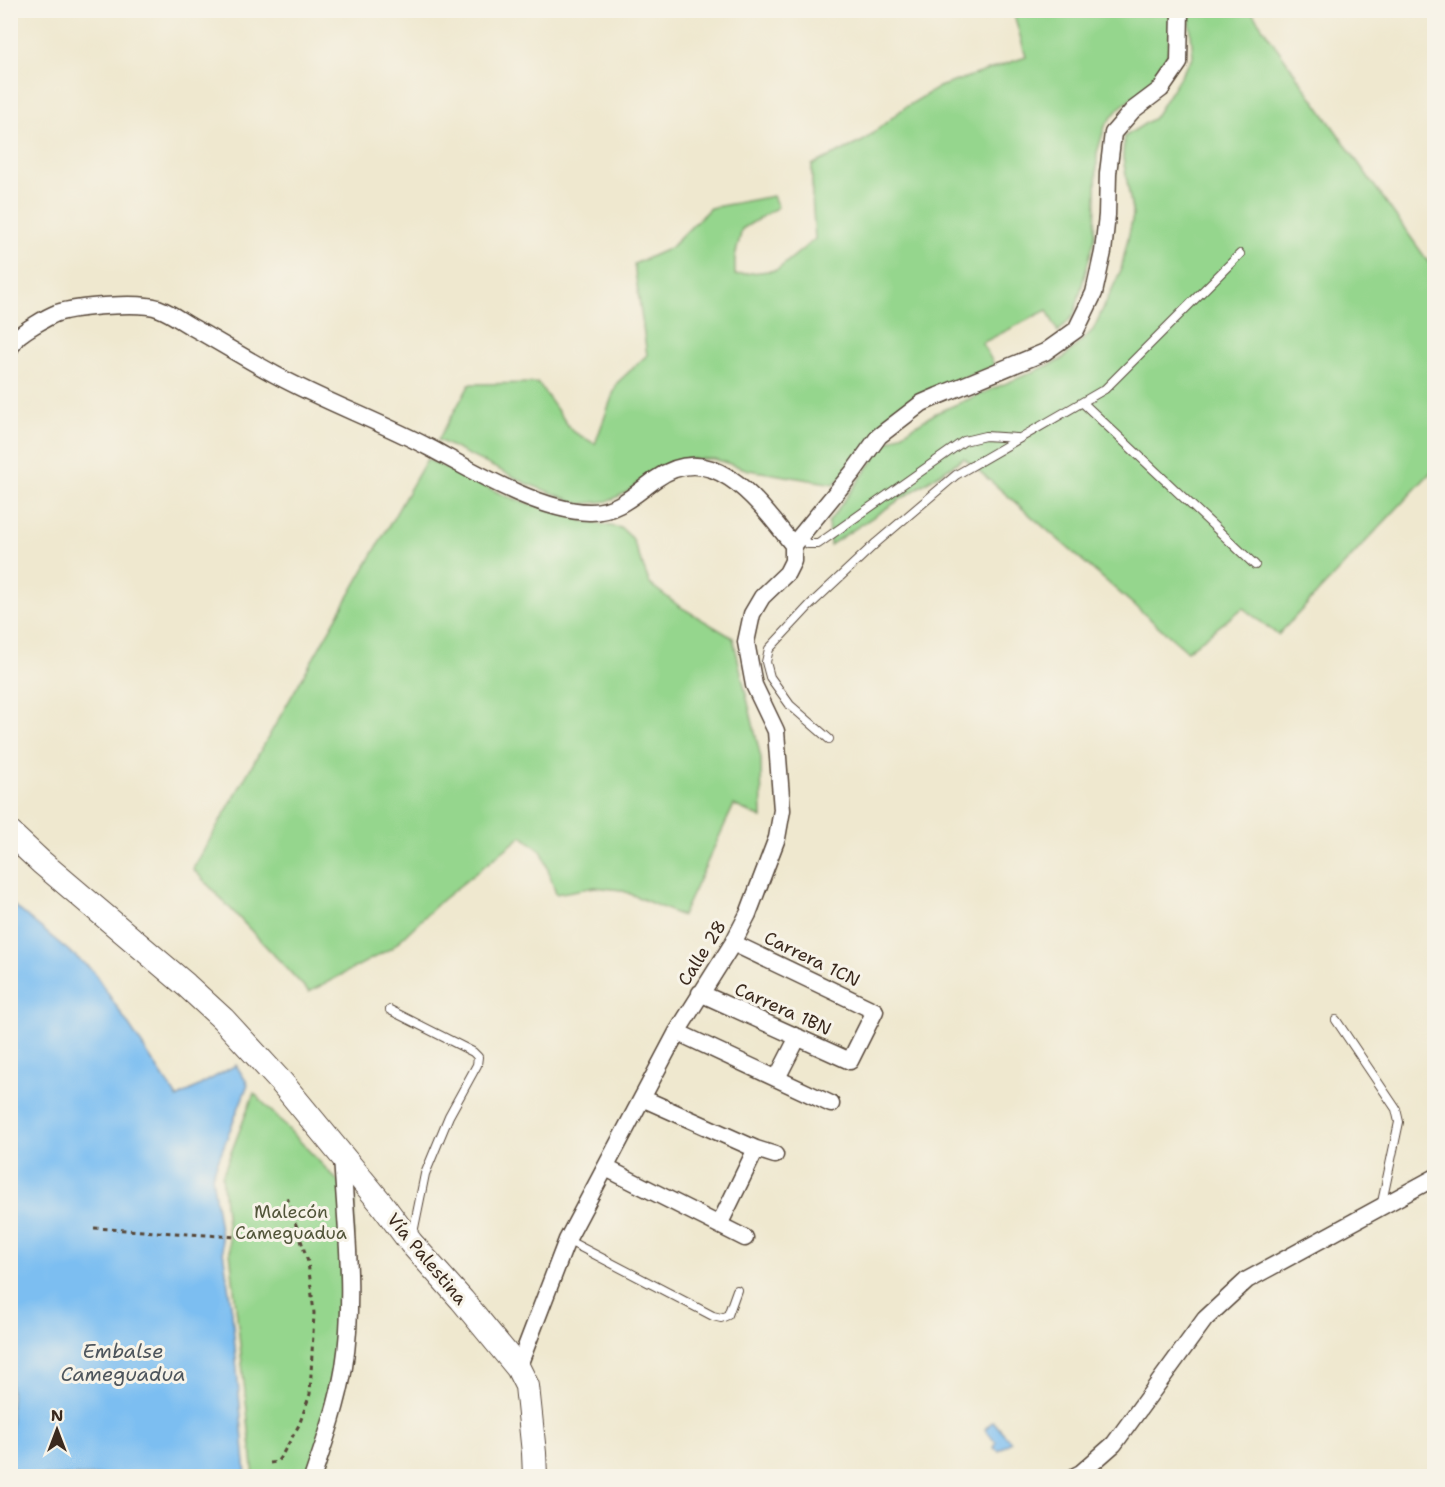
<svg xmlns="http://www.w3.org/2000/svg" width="1445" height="1487" font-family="'Shantell Sans',sans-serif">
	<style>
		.green { fill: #95d68d; stroke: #688056; stroke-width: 1.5 }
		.water { fill: #7bbef1; stroke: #5b7488; stroke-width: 1.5 }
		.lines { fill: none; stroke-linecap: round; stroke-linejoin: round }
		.lane-casing { stroke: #564639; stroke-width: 10 }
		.street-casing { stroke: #564639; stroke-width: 19 }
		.secondary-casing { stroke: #564639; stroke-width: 26 }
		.path { stroke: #564639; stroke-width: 3; stroke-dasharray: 4.5 4.5; stroke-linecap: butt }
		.lane { stroke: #fff; stroke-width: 8 }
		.street { stroke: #fff; stroke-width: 16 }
		.secondary { stroke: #fff; stroke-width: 24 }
		.labels { text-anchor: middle; stroke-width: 6; stroke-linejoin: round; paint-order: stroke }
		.street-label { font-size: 18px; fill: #3b2a1e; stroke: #f7f3e8 }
		.park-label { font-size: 18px; fill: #52553a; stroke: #f7f3e8 }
		.water-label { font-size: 20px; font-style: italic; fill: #4e565d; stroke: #f7f3e8 }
	</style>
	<rect width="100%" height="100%" fill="#f7f3e8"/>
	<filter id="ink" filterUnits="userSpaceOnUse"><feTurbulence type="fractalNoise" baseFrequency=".0167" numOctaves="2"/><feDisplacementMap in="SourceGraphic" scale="12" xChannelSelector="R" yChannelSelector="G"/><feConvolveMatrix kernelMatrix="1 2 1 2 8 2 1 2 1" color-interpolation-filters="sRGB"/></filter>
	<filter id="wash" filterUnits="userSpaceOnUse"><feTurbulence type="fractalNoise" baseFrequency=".008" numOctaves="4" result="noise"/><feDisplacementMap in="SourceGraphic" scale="24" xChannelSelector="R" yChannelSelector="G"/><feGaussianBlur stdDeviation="1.35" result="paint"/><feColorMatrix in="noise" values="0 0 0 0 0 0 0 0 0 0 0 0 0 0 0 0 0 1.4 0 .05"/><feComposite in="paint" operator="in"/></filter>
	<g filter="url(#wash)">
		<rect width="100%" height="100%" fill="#efe8cf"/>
		<path class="green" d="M1013,11h158l-2,36 -4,17 -26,29 -20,15 -14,18 -8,27 -2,84 -21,78 -16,17 -11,-22 -65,33 13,23 -54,20 -29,17 -78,81 -85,-14 -35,-11h-31l-29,10 -25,22 -20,10 -28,3 -53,-20 -90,-44 32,-56 68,-1 34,48 23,13 22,-61 30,-28 -13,-91 36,-16 40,-40 63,-12 5,11 -36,22 -7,28v18l42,-5 38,-31 -3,-43v-31l51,-24 41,-33 35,-21 87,-30z
			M1189,11h62l183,259v199l-156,166 -35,-27 -56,43 -223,-193 -134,87 -2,-22 57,-79 51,-31 125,-53 32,-30 28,-60 12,-54 -10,-58 1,-21 30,-19 39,-62z
			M427,459l79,37 77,25 38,7 11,10 18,46 29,22 54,32 28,120 1,60 -28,-13 -52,111 -61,-26 -26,-3 -39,7 -14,-42 -20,-16 -80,64 -50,48 -83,44 -116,-123z
			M254,1093l101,106 -12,190 -17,87h-72l-32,-300z"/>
		<path class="water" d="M11,903l82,68 84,127 59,-33 12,19 -36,92 20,136 14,164h-235z
			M993,1421l18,21 -12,9 -5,-3 2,-6 -11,-13z"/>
	</g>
	<g filter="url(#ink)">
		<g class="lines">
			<g class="lane-casing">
				<path id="lane" d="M1083,403l172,162
					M800,537l8,7h10l146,-103 21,-5 32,2
					M829,739l-39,-34 -20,-28 -4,-15 3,-13 42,-45 65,-61 80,-68 149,-86 135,-135
					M390,1010l83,42 5,5 -1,8 -28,51 -24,58 -13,64
					M1336,1020l60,89 3,13 -18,85
					M567,1240l146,76 8,2 7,-3 9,-25"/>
			</g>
			<g class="street-casing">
				<path id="street" d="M10,348c2,-3 3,-6 5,-8 4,-7 34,-24 42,-27 19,-6 85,-12 103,-4 11,4 21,12 32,18 27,15 54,32 82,47 51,28 105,47 156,74 43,23 110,63 159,64 28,1 46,-18 67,-33 58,-42 105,26 137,66
					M793,545l60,-73 26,-36 43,-33 16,-7 107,-44 31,-22 18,-37 9,-41 4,-37 1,-42 5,-40 20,-23 28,-21 18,-26 1,-53
					M700,993l150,68 25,-50 -142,-68
					M677,1032l154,72
					M777,1078l21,-41
					M642,1098l114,51 19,6
					M606,1168l139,70
					M719,1225l37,-76
					M518,1368l49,-128 110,-208 56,-89 15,-29 29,-76 5,-28 -6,-79 -22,-46 -8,-43 6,-28 10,-17 25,-24 6,-12v-16
					M313,1476c12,-35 25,-72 31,-109 11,-70 2,-140 -2,-210
					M1075,1476l6,-3 33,-29 91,-125 42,-39 187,-102"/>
			</g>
			<g class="secondary-casing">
				<path id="secondary" d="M10,833l31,29 145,123 37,34 59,64 99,120 30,40 51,57 56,68 9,18 7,67 1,23"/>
			</g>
			<path class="path" d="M1434,189l-3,18 3,29
				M94,1228l143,9 62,-1
				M270,1463l7,-1 5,-7 17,-30 11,-31 4,-81 -6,-51 -21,-65"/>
			<use href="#lane" class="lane"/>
			<use href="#street" class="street"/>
			<use href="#secondary" class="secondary"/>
		</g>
	</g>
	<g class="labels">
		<g class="street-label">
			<text transform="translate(702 953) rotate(-58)" y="6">Calle 28</text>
			<text transform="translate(812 959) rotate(26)" y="6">Carrera 1CN</text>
			<text transform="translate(783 1009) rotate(24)" y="6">Carrera 1BN</text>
			<text transform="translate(427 1259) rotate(50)" y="6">Vía Palestina</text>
		</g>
		<g class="park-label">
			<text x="291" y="1218">Malecón<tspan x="291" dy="21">Cameguadua</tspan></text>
		</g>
		<g class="water-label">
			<text x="123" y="1358">Embalse<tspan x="123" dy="23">Cameguadua</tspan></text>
		</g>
	</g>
	<rect width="1445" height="1487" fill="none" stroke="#f7f3e8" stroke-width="36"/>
	<g transform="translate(57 1430)" stroke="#f7f3e8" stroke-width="4.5" paint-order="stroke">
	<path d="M0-4.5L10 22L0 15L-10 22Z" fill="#3b2a1e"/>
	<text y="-9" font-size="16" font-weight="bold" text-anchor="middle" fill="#3b2a1e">N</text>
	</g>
</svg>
